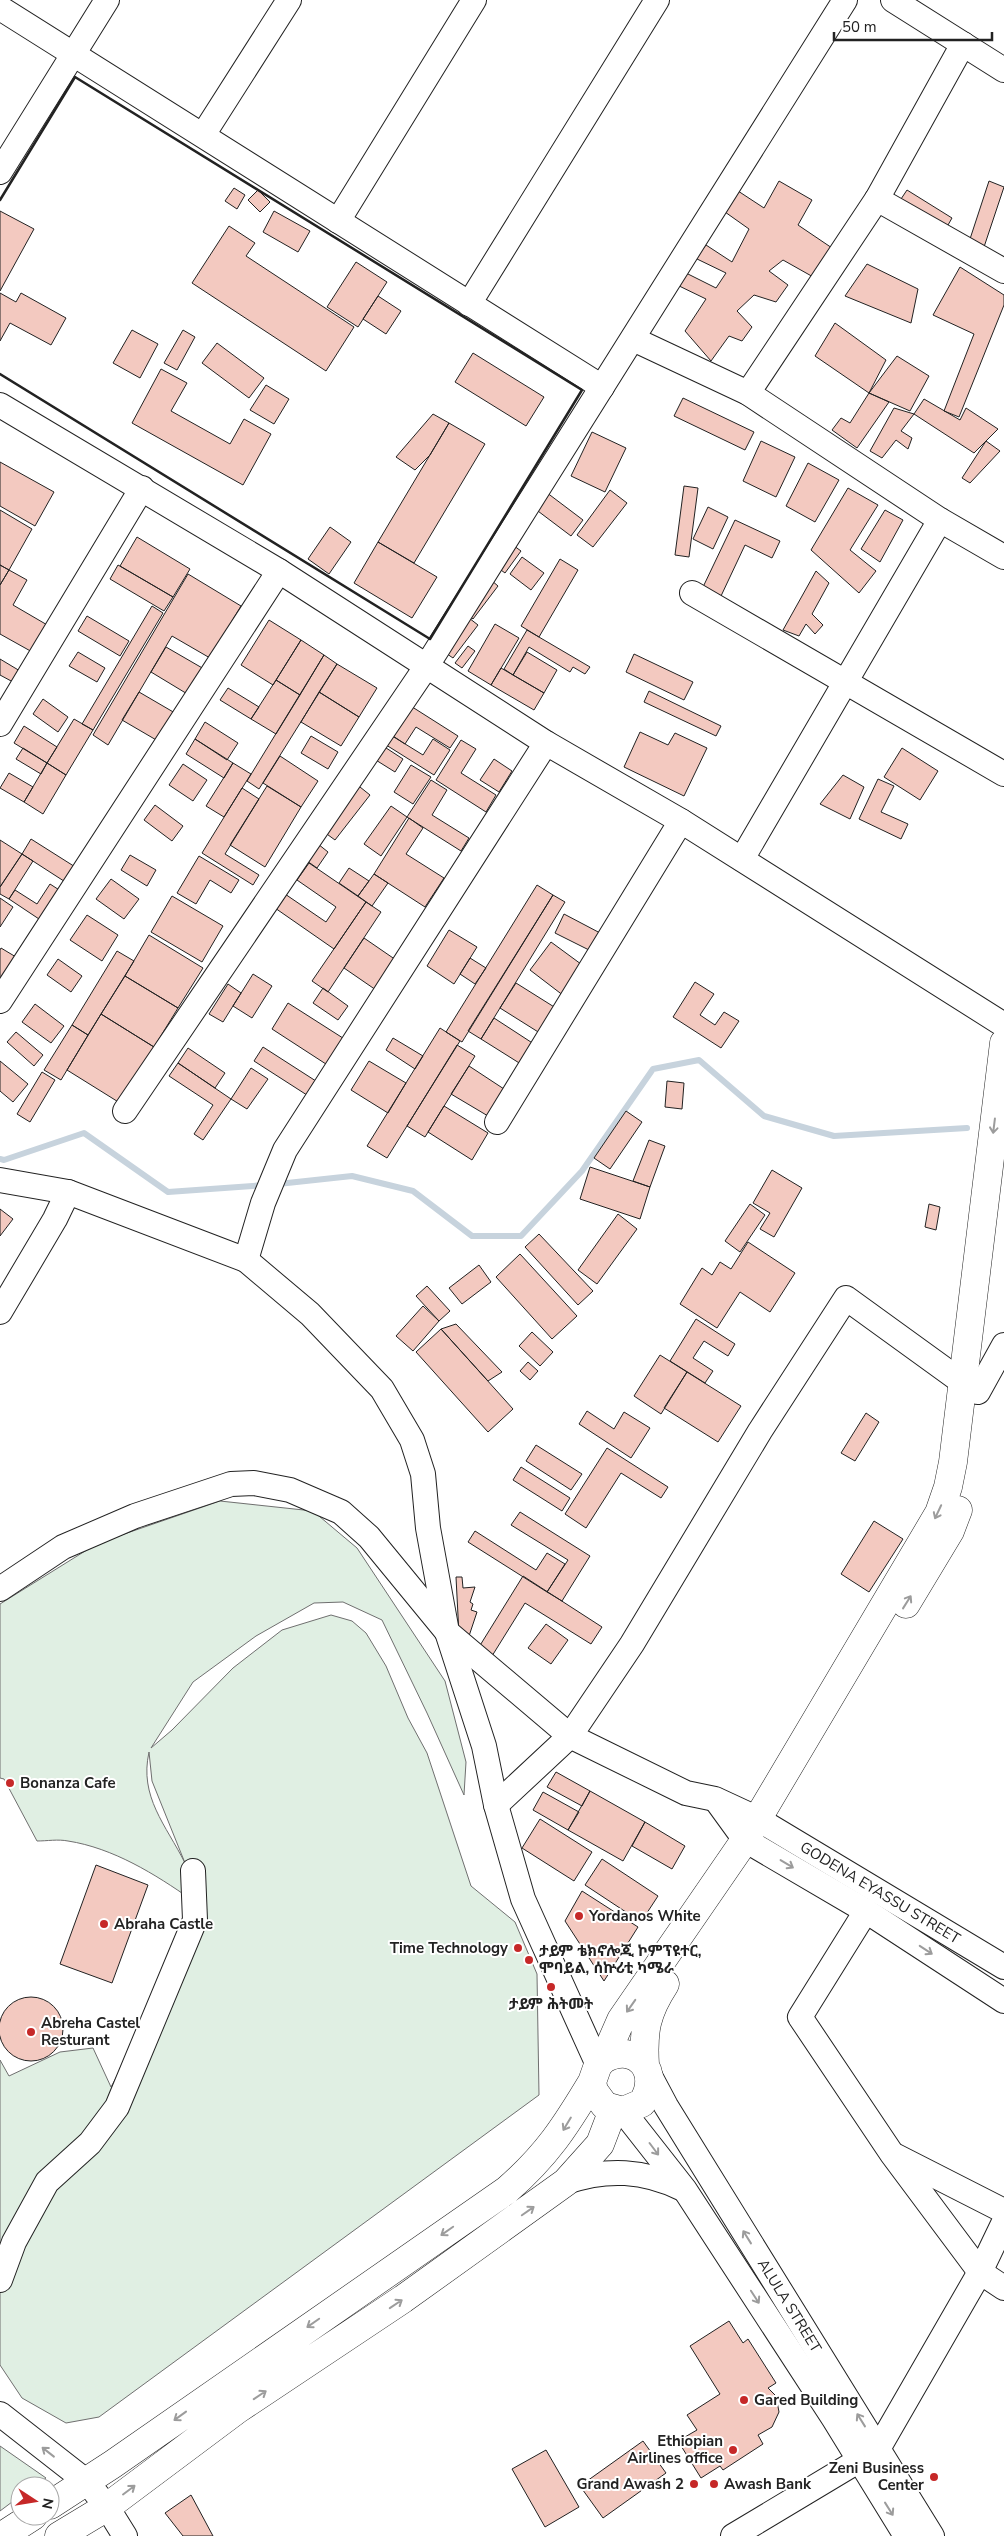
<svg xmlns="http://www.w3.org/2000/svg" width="1004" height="2536" font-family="'Nunito Sans','Noto Sans Ethiopic',sans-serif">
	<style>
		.green { fill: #e0efe3; stroke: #6f6f6f; fill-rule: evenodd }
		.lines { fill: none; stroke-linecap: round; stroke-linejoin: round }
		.stream { stroke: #c7d3dd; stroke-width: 6 }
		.building { fill: #f3c9c0; stroke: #222 }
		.minor-casing { stroke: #222; stroke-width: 26 }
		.major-casing { stroke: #222; stroke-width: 29 }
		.minor { stroke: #fff; stroke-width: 24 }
		.major { stroke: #fff; stroke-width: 28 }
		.wall { stroke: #222; stroke-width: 2.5 }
		.oneway { stroke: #9c9c9c }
		.poi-dot { fill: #c62828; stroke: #fff; stroke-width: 2 }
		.labels { text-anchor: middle; stroke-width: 4; stroke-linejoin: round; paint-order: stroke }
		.poi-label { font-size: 15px; font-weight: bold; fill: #222; stroke: #fff; text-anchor: start }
		.street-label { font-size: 15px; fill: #222; stroke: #fff }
	</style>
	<rect width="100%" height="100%" fill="#fff"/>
	<path class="green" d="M220,1501l93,10 44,37 88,133 21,81 -2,33 -37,-82 -45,-93 -39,-18 -29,1 -58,33 -63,46 -42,66 21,-18 61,-62 49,-38 49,-15 21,6 14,12 20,33 22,52 19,35 44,133 44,36 22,52 2,121 -440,322 -33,6 -44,-25 -22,-33v-305l9,16 51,-24 33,-4 18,39 26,-48 55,-139c-37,-26 -79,-52 -124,-59 -10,-2 -21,0 -31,0l-33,-62 -4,-1v-174l98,-61zM149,1752l3,29 33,82c-19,-38 -46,-66 -36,-111z
		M0,2446l46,32 -11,8h-15v10l-20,15z"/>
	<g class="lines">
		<path class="stream" d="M0,1159l4,1 80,-27 84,59 97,-7
			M278,1184l74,-8 61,15 59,45h49l61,-65 71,-102 46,-9 65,56 70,20 133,-8"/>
	</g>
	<path class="building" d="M779,181l33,19 -14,25 37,25 -20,28 -32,-18 -14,11 19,14 -12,17 -22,-7 -17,16 15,16 -10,14 -13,-5 -18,25 -26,-30 21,-32 -33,-16 9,-12 34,17 10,-15 -31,-15 11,-13 26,17 17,-33 -24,-17 10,-23 29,19z
		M989,181l15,6 -21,63 -14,-8z
		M234,188l11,7 -8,14 -12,-8z
		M258,190l12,12 -10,10 -12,-12z
		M907,190l45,28 -8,14 -47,-27z
		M0,211l34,18 -34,62z
		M274,211l36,20 -12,21 -35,-20z
		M229,226l26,17 -9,13 108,71 -28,44 -134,-88z
		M356,262l31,20 -29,45 -31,-20z
		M867,264l51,25 -7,34 -66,-27z
		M960,267l44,28v10l-45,112 -15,-6 30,-77 -41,-19z
		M0,293l16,9 5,-9 45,25 -15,27 -41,-22 -10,18z
		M378,296l23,15 -15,23 -23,-15z
		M835,323l51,37 -17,33 -54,-37z
		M132,330l26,14 -18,34 -27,-15z
		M183,330l12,7 -18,33 -13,-7z
		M217,343l47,35 -15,20 -47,-35z
		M473,353l71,44 -18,29 -71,-44z
		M897,356l32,20 -19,35 -41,-18z
		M161,369l26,14 -16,28 59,33 14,-25 27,15 -28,51 -111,-62z
		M266,385l23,14 -15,25 -24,-14z
		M869,393l20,9 -32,46 -25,-18 9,-12 9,5z
		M683,398l71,34 -9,18 -71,-34z
		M924,399l36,21 6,-12 32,21 -24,24 -60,-39z
		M894,408l20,6 -13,17 11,7 -4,11 -12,-9 -14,18 -12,-7z
		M433,414l16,9 -19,32 -15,15 -19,-13z
		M449,423l36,21 -71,119 -36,-21z
		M592,432l34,16 -21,44 -34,-16z
		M761,441l34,16 -19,40 -33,-16z
		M986,441l14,10 -30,32 -8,-5z
		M0,462l54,30 -19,34 -35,-20z
		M808,463l31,17 -24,42 -29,-16z
		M538,486l45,34 -12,16 -45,-34z
		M684,486l14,2 -9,69 -14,-2z
		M848,488l30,17 -28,45 26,21 -17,22 -48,-43z
		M610,490l17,13 -34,44 -16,-12z
		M708,507l20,10 -15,32 -20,-10z
		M0,510l32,19 -23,41 -9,-5z
		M885,510l18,10 -23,42 -19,-13z
		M735,520l45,21 -8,17 -27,-13 -24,51 -18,-9z
		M330,527l21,15 -22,32 -21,-15z
		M137,537l53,32 -17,28 -53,-31z
		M506,540l15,11 -16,22 -15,-11z
		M378,542l59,35 -25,41 -58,-35z
		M522,557l22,16 -13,17 -21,-16z
		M560,559l18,11 -39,67 -18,-11z
		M0,565l9,5 -9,15z
		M118,565l55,32 -9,14 -54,-32z
		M9,570l18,10 -14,25 36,21 -15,27 -34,-19v-49z
		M816,571l13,12 -17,31 11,11 -8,9 -9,-10 -7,12 -16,-6z
		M188,574l53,32 -31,52 -38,-22 -64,109 -15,-10z
		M484,574l14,12 -25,33 -15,-12z
		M152,606l11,7 -70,117 -11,-6z
		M460,611l18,14 -25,33 -19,-13z
		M87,616l42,25 -9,15 -42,-25z
		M269,620l32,20 -28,45 -32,-20z
		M495,624l24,14 -28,47 -23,-14z
		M527,630l63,37 -5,7 -12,-7 -3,5 -41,-25 -16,28 -9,-6z
		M301,640l23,15 -24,40 -24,-15z
		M468,646l7,5 -13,17 -7,-5z
		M166,647l38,22 -15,26 -38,-23z
		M78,652l27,16 -8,14 -28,-16z
		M527,652l30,18 -13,23 -31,-18z
		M634,654l59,28 -9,18 -58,-28z
		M324,655l13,9 -78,125 -12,-8z
		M0,659l20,12 -7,11 -13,-7z
		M337,664l40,24 -18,29 -40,-25z
		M501,668l43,25 -10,17 -43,-25z
		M276,680l24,15 -24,39 -25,-15z
		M228,688l31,19 -8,12 -31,-19z
		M649,691l72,35 -5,10 -72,-34z
		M139,692l36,21 -17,28 -36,-21z
		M319,692l40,25 -18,29 -40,-24z
		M43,699l25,18 -10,15 -25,-18z
		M406,703l52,33 -8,12 -34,-21 -11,17 -18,-12z
		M74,719l19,11 -27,45 -19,-12z
		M205,722l33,21 -11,17 -32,-21z
		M24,726l33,21 -10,16 -33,-20z
		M640,732l28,13 7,-12 32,15 -23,48 -60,-29z
		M389,734l34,21 10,-16 17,11 -16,25 -51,-32z
		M311,736l27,16 -10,17 -27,-16z
		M195,739l38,24 -9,15 -38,-24z
		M461,740l15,9 -15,24 35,22 -10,17 -50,-32z
		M380,744l23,15 -8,13 -24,-15z
		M23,748l24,15 -6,11 -25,-15z
		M902,748l36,23 -18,29 -36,-23z
		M280,756l38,25 -17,26 -38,-24z
		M494,759l18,12 -13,21 -19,-12z
		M47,763l19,12 -23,39 -19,-12z
		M233,763l18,11 -27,43 -18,-11z
		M183,764l24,16 -14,21 -24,-16z
		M411,765l20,12 -18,27 -19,-12z
		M9,773l24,14 -9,15 -24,-14z
		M843,775l21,12 -14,32 -30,-15z
		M878,779l16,7 -13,26 27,12 -7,15 -42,-20z
		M431,780l16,10 -15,25 37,23 -8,13 -54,-34z
		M355,783l15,12 -35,45 -15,-11z
		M267,786l34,21 -36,60 -35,-22z
		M242,788l17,11 -34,55 34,21 -6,10 -51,-32z
		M155,805l28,21 -11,15 -28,-21z
		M391,806l16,11 -26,39 -17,-12z
		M409,818l14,10 -17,26 38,24 -19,29 -51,-33z
		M31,839l49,31 -10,15 -48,-31z
		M0,840l22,14 -22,33z
		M318,844l10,8 -11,16 -10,-7z
		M22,854l11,7 -24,38 -9,-5v-7z
		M130,855l26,15 -9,16 -26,-16z
		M199,856l40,24 -8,13 -21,-13 -14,24 -19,-11z
		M309,863l57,39 -32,47 -59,-41 10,-14 41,28 10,-15 -39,-27z
		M349,868l20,13 -11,15 -19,-13z
		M374,874l14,9 -16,23 -14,-10z
		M111,879l28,20 -15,20 -28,-20z
		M50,884l17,11 -19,30 -39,-26 6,-9 22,14z
		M537,885l16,10 -91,147 -16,-10z
		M553,895l12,7 -84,137 -13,-8z
		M172,896l51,30 -21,36 -51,-30z
		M0,898l13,9 -13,20z
		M366,902l15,10 -53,80 -16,-11z
		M564,914l38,20 -9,18 -38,-19z
		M87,915l31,20 -16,26 -32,-21z
		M449,930l28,17 -23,37 -27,-18z
		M149,935l54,33 -25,40 -53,-32z
		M364,938l32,22 -20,30 -32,-22z
		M551,942l34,25 -21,29 -34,-26z
		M1,948l20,12 -21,23v-33z
		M117,951l17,10 -46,74 -16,-10z
		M470,958l16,10 -11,16 -15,-10z
		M58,959l24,17 -11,16 -24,-17z
		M253,974l19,12 -20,32 -19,-12z
		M125,976l53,32 -24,39 -53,-33z
		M695,982l19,12 -14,21 15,10 9,-13 15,9 -18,27 -48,-31z
		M516,983l43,27 -16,25 -43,-27z
		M228,984l13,9 -18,29 -14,-8z
		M323,988l25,18 -10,14 -25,-17z
		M288,1003l58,37 -17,26 -57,-37z
		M35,1004l29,22 -13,17 -29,-21z
		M101,1014l53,33 -34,56 -53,-33z
		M494,1018l43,28 -13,20 -43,-27z
		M72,1025l16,10 -27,45 -17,-10z
		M440,1028l20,13 -73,117 -20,-12z
		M16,1032l27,23 -9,11 -27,-24z
		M393,1038l30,18 -8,13 -29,-19z
		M457,1045l18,11 -50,81 -18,-11z
		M263,1047l56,36 -9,14 -56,-36z
		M188,1048l37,25 -10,15 -37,-25z
		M0,1061l28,23 -15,18 -13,-11z
		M369,1061l37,22 -18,30 -37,-23z
		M178,1063l53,36 -28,41 -9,-6 19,-29 -44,-29z
		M469,1066l35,23 -16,27 -37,-22z
		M251,1068l17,11 -21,30 -16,-10z
		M42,1072l13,8 -25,42 -13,-8z
		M667,1081l17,2 -2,26 -17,-2z
		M444,1106l44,27 -16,27 -44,-28z
		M626,1111l16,11 -32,47 -16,-11z
		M649,1140l16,6 -15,41 -17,-6z
		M590,1167l60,20 -10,32 -60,-20z
		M772,1170l30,18 -28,49 -14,-8 10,-16 -17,-10z
		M750,1204l15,11 -25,37 -15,-11z
		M929,1204l11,3 -4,23 -11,-3z
		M0,1209l13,10 -13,17z
		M618,1214l19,15 -40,55 -19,-14z
		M539,1234l54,57 -15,14 -53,-58z
		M748,1242l47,31 -25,39 -30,-20 -23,36 -37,-24 22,-36 10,7 8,-13 11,7z
		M520,1254l57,62 -25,23 -56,-62z
		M479,1265l12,17 -29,22 -13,-16z
		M427,1286l23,25 -11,10 -23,-25z
		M423,1306l16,15 -26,30 -17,-15z
		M696,1319l39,25 -7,12 -24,-15 -11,17 20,13 -8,12 -35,-22z
		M456,1324l46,48 -14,9 -47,-52z
		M441,1329l72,80 -25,23 -72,-80z
		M532,1332l21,20 -13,14 -21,-20z
		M660,1355l27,17 -26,42 -27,-18z
		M528,1362l10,9 -8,9 -10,-9z
		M687,1372l54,34 -23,36 -54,-34z
		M587,1411l27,18 10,-17 26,16 -19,30 -52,-34z
		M866,1413l13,9 -24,39 -14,-8z
		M536,1445l46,29 -11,16 -45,-29z
		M607,1448l61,39 -7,11 -40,-25 -35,55 -21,-14z
		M521,1467l49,31 -8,13 -49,-31z
		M520,1512l70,44 -28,45 -15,-9 21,-32 -57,-35z
		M874,1521l29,18 -34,53 -28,-18z
		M475,1531l61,39 11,-17 18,11 -18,28 -79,-50z
		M523,1576l79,51 -11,17 -66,-41 -33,53 -13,-9z
		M456,1577h6l1,11 12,-1 -5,15 3,2 -2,6 6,2 -9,27 -9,-4z
		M546,1624l22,16 -17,24 -23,-16z
		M556,1772l34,19 -8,15 -35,-19z
		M590,1791l55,31 -22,39 -55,-31z
		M543,1792l36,20 -11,18 -35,-20z
		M540,1819l52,33 -18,29 -52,-33z
		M645,1822l40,24 -13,23 -40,-23z
		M602,1859l56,37 -17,26 -56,-37z
		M96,1865l52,20 -36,98 -52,-19z
		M582,1891l56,36 -34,54 -39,-60z
		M-1 2029a32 32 0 1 1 64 0a32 32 0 1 1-64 0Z
		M729,2321l14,22 5,-4 28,44 -8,5 8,8 3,16 -7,15 -14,8 5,9 -40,26 -3,-4 -19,12 -23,-37 19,-11 -10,-15 33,-21 -30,-48z
		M643,2441l23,32 -63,45 -23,-32z
		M546,2450l33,57 -34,20 -33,-58z
		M191,2495l22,41h-30l-18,-23z"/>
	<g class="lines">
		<g class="minor-casing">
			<g id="minor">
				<path d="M893,0l111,70"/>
				<path d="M0,8l602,379"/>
				<path d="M203,135l86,-135"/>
				<path d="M0,172l107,-172"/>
				<path d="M877,199l127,72"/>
				<path d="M338,221l136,-221"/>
				<path d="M469,304l188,-304"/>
				<path d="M633,339l115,54 192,127 64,37"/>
				<path d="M748,393l129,-194 86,-155"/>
				<path d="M0,405l279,166 267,172 135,78 323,204"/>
				<path d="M692,593l312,181"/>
				<path d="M0,724l142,-236"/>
				<path d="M742,859l198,-339"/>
				<path d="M0,1001l279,-430"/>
				<path d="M125,1111l301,-444 419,-667"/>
				<path d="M497,1122l184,-301"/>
				<path d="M0,1180l68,12 178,68 64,54 72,75 30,51 11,34 5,54 19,104 37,114 12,59 27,94 75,166"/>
				<path d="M246,1260l17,-57 22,-53 261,-407"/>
				<path d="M0,1312l55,-93 13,-27"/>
				<path d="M978,1392l26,-47"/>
				<path id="s1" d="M0,1589l63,-42 72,-31 96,-32 23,-1 36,7 51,22 28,25 78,95 123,104 116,57 29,6 41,19 248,149"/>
				<path d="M716,1800l29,40 121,71 138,90"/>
				<path d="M496,1805l74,-69 62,-92 128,-213 86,-133 116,84"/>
				<path d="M866,1911l-66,106 92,137 88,118 24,16"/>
				<path id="s2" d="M649,2074l17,32 266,430"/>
				<path d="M623,2111l62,79 149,229 72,117"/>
				<path d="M896,2156l108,55"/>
				<path d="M566,2182c41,-14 78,-12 117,7"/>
				<path d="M0,2280l14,-38 33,-60 43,-39 27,-36 78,-187 -2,-49"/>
				<path d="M0,2414l87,68 20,25 18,29"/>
				<path d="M733,2536l145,-87 102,-177 24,-50"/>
			</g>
		</g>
		<g class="major-casing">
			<path id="major" d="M906,1604l44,-73 8,-21
				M604,2059c33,-18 58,14 38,44l-19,8 -18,-5 -11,-15 -2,-9 6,-17 6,-6 17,-39 124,-180 194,-327 9,-26 5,-25 51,-419
				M645,2065c-2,-34 1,-52 20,-81
				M50,2505l63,-41 394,-274c40,-35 58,-63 85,-108
				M2,2536l31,-20
				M59,2536l48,-29 131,-98 165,-110 163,-117 34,-38 13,-34"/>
		</g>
		<use href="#minor" class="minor"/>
		<use href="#major" class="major"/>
		<path class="wall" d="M0,200l75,-123 507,313 -152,249 -430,-265"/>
	</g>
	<defs><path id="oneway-shaft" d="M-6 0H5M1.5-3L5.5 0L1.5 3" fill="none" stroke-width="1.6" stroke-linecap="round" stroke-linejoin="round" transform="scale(1.25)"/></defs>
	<g class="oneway">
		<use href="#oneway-shaft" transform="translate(994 1126) rotate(97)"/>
		<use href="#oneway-shaft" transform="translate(938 1512) rotate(115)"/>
		<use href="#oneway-shaft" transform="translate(907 1602) rotate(-58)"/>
		<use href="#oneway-shaft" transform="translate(787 1864) rotate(31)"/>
		<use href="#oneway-shaft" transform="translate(926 1950) rotate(33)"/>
		<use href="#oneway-shaft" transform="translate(631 2006) rotate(125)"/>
		<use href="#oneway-shaft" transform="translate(567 2124) rotate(121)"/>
		<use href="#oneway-shaft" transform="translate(654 2149) rotate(53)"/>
		<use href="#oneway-shaft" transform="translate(528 2211) rotate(-35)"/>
		<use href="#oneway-shaft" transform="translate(447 2231) rotate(145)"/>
		<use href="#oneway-shaft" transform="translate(747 2237) rotate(-122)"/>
		<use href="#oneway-shaft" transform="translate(755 2297) rotate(57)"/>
		<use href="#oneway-shaft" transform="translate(396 2304) rotate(-34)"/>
		<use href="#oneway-shaft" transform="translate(313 2323) rotate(145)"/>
		<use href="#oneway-shaft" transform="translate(260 2395) rotate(-34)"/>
		<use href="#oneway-shaft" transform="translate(180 2416) rotate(144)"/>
		<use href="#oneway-shaft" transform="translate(861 2420) rotate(-122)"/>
		<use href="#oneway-shaft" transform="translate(48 2452) rotate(-142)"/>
		<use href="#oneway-shaft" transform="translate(129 2490) rotate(-37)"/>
		<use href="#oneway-shaft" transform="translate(889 2509) rotate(58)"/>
	</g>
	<g class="poi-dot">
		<circle cx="10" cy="1783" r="5"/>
		<circle cx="579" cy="1916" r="5"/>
		<circle cx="104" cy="1924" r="5"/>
		<circle cx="518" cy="1948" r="5"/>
		<circle cx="529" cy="1960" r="5"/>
		<circle cx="551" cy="1987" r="5"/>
		<circle cx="31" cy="2032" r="5"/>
		<circle cx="744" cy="2400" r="5"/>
		<circle cx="733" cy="2450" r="5"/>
		<circle cx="934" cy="2477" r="5"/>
		<circle cx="694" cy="2484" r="5"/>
		<circle cx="714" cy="2484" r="5"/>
	</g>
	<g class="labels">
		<g class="poi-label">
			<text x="20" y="1788">Bonanza Cafe</text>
			<text x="589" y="1921">Yordanos White</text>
			<text x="114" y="1929">Abraha Castle</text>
			<text x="508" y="1953" text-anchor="end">Time Technology</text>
			<text x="539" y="1956">ታይም ቴክኖሎጂ ኮምፕዩተር,<tspan x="539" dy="17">ሞባይል, ሰኵሪቲ ካሜራ</tspan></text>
			<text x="551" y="2009" text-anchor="middle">ታይም ሕትመት</text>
			<text x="41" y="2028">Abreha Castel<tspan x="41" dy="17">Resturant</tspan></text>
			<text x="754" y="2405">Gared Building</text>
			<text x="723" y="2446" text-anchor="end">Ethiopian<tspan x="723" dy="17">Airlines office</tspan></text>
			<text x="924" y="2473" text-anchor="end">Zeni Business<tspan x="924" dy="17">Center</tspan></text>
			<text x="684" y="2489" text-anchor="end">Grand Awash 2</text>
			<text x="724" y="2489">Awash Bank</text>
		</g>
		<g class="street-label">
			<text dy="5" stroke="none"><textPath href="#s1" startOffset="1041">GODENA EYASSU STREET</textPath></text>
			<text dy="5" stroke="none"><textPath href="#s2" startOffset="271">ALULA STREET</textPath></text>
		</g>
	</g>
	<g transform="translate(35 2501) rotate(102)"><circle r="24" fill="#ffffff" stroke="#a7a7a7"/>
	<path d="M0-4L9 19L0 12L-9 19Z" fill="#c62828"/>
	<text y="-8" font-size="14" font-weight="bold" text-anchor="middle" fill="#222222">N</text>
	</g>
	<path d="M834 32v8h158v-8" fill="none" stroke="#222222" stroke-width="2.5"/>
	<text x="842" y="32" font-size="15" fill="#222222" stroke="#ffffff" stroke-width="4" paint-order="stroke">50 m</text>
</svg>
